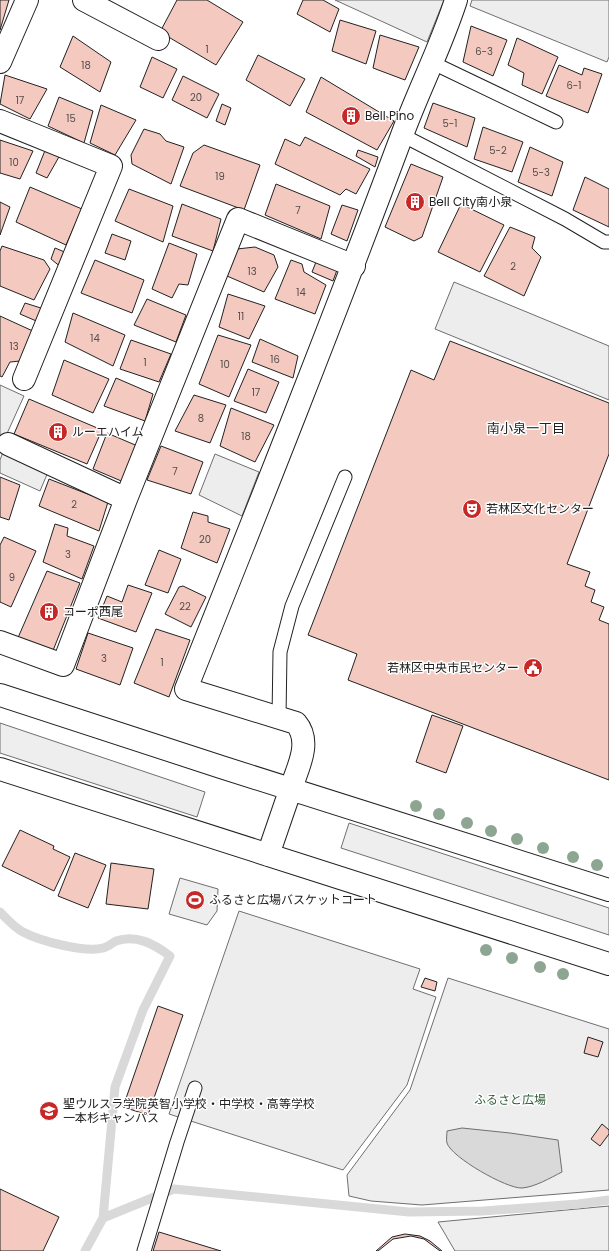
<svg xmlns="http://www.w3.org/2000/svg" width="609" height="1251" font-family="Poppins,'Noto Sans JP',sans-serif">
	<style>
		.green { fill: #eee; stroke: #6f6f6f }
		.parking { fill: #ededed; stroke: #6f6f6f }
		.water { fill: #d9d9d9; stroke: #6f6f6f }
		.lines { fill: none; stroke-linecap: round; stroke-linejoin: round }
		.stream { stroke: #d9d9d9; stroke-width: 9 }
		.building { fill: #f3c9c0; stroke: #222 }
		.service-casing { stroke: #222; stroke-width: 15 }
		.minor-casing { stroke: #222; stroke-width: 24 }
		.tertiary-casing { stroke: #222; stroke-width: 24 }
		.service { stroke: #fff; stroke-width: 13 }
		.minor { stroke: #fff; stroke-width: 22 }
		.tertiary { stroke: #fff; stroke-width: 22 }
		.tree { fill: #8da692 }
		.labels { text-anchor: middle; stroke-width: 3; stroke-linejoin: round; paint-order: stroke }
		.number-label { font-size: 10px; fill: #564c4a }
		.poi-label { font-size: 12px; fill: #222; stroke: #fff; text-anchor: start }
		.park-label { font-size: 12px; fill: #2f5e38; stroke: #fff }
		.neighbourhood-label { font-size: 13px; fill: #222; stroke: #fff }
	</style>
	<rect width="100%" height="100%" fill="#fff"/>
	<path class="green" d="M0,723l205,69 -8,25 -197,-64z
		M349,823l260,85v27l-268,-87z
		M180,878l38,11 -1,22 -10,14 -38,-11z
		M448,978l161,51v161l-187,15 -51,-4 -22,-5 -2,-21 63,-85z
		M609,1206v45h-154l-17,-29z"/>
	<path class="parking" d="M335,0h109l-17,42z
		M472,0h137v57l-2,5 -137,-56z
		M454,282l155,64v54l-174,-71z
		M0,385l24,11 -24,53z
		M3,452l45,20 -8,19 -40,-18v-13z
		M215,454l44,18 -17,44 -43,-21z
		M239,911l181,58 -7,20 23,8 -29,88 -64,85 -174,-56z"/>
	<path class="water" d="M462,1128l48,5 48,7 4,32c-12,6 -27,15 -40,16 -15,1 -71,-31 -75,-45 -1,-3 0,-9 0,-12z"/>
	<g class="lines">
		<path class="stream" d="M0,912c7,7 15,16 23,20 17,9 62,21 80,16 5,-1 9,-5 13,-7 20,-7 38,3 54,15l-27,54 -28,77 -12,131 -18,33
			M103,1218l71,-29 235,23 74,-1 95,-7 31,-4"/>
	</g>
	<path class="building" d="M0,0h9l-9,30z
		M177,0h30l36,22 -27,43 -56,-33z
		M303,0h20l16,9 -9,23 -33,-18z
		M340,20l36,11 -10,33 -34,-13z
		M471,26l36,14 -14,36 -30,-14z
		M380,35l39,12 -14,33 -32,-12z
		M73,36l38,26 -11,30 -40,-25z
		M517,38l41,19 -16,37 -20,-9 2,-12 -16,-8z
		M258,55l47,24 -15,27 -44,-26z
		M152,57l25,12 -14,29 -23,-11z
		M559,65l23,10 2,-7 18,6 -14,39 -42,-17z
		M5,75l42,14 -17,30 -30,-15z
		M183,76l36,18 -12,24 -35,-18z
		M321,77l73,44 -17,29 -71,-38z
		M59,97l34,14 -9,32 -36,-17z
		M433,103l42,15 -8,29 -43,-19z
		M222,104l9,4 -6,17 -9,-4z
		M101,105l35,15 -21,35 -25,-12z
		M483,127l40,15 -11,30 -38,-13z
		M144,129l16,5 6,7 18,6 -13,37 -39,-20 -1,-9z
		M305,137l65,32 -14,25 -10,-5 -6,6 -65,-31 10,-25 15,7z
		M0,140l33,11 -13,28 -20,-6z
		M204,145l56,20 -16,45 -64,-24 13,-33z
		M530,147l33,15 -11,34 -34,-14z
		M46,148l14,7 -13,23 -11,-5z
		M358,150l20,7 -3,10 -19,-11z
		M411,164l32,13 -21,60 -8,4 -29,-14z
		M585,177l24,12v38l-36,-17z
		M276,184l54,22 -9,33 -56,-24z
		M30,187l52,22 -16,36 -50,-23z
		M129,189l44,17 -10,36 -48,-21z
		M0,202l10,5 -10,28z
		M182,204l39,15 -8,32 -41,-15z
		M461,204l43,21 -24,47 -42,-20z
		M342,205l16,5 -11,31 -16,-7z
		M510,227l25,10 -3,11 9,9 -17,39 -40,-20z
		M112,234l19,7 -6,19 -20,-7z
		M169,243l28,11 -9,31 -9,-1 -7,14 -20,-9z
		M2,246l42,14 6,9 -16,31 -34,-14v-35z
		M255,247l19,8 4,12 -14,25 -37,-16 10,-27z
		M55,248l12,5 -5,15 -11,-9z
		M95,260l49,20 -12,33 -51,-20z
		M291,260l11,4 2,8 22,13 -11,29 -40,-15z
		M316,262l21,8 -4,11 -21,-9z
		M228,294l37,12 -16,33 -30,-12z
		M147,299l39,16 -10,27 -42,-17z
		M25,303l19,6 -3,14 -21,-9z
		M73,313l52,22 -12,31 -48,-24z
		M0,316l35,16 -15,29 -10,1 -8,15 -2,-1z
		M218,335l33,10 -22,52 -30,-13z
		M260,339l38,17 -5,22 -41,-16z
		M131,340l40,14 -12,28 -39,-13z
		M450,341l159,62v51l-42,110 23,8 -5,14 10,4 -4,12 13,5 -5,13 10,4v156l-261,-100 9,-26 -49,-19 103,-265 23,10z
		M64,360l45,19 -16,34 -41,-18z
		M248,369l31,13 -13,31 -32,-12z
		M116,378l37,16 -8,27 -41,-15z
		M194,395l32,10 -16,38 -35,-12z
		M29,399l73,31 -15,34 -73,-30z
		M231,408l43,17 -19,37 -35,-16z
		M107,433l33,14 -14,36 -33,-14z
		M161,446l42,16 -12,32 -44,-14z
		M0,477l20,8 -11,35 -9,-3z
		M49,479l59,23 -9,29 -60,-25z
		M193,512l15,4v6l22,7 -13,34 -36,-15z
		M55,524l13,4 -1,8 27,10 -12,33 -39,-17z
		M4,537l32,14 -25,56 -11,-5v-57z
		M159,550l22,9 -13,34 -23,-8z
		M47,571l33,12 -28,70 -35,-13z
		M128,585l24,8 -16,39 -38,-14 9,-22 15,6z
		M183,586l23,11 -15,30 -26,-13 14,-27z
		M156,629l34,11 -21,57 -35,-14z
		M88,633l45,15 -13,37 -44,-16z
		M432,715l31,11 -17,47 -30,-11z
		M20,830l34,16 -1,3 17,8 -16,34 -52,-25z
		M75,853l31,12 -18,43 -30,-12z
		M111,863l43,6 -6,40 -42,-5z
		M425,978l12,4 -2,9 -14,-4z
		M158,1006l25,9 -35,100 -25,-8z
		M588,1037l15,5 -5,15 -14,-4z
		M602,1124l7,6v4l-9,12 -9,-7z
		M0,1189l59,28 -16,34h-43z
		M159,1232l62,19h-68z
		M405,1234l15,2 10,5 12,10h-2l-16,-12 -13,-3 -18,3 -15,12h-2l16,-14z"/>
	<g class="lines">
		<g class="service-casing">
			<path id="service" d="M433,63l123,59
				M402,135l163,84 39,23h5
				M279,718l1,-66 12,-46 53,-129
				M144,1251l33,-109 18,-54"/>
		</g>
		<g class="minor-casing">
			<path id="minor" d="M84,0l74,39
				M0,62l27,-62
				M0,121l111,45 -87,213
				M8,444l118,55
				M0,642l63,23 63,-166 112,-280 116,47
				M291,788c7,-21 21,-46 5,-65l-110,-34c73,-183 146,-366 215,-551 17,-47 40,-91 55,-138"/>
		</g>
		<g class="tertiary-casing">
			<path id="tertiary" d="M0,695l221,72 388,123
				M0,769c203,66 406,129 609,195
				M268,855l23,-67"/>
		</g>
		<use href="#service" class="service"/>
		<use href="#minor" class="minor"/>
		<use href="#tertiary" class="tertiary"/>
	</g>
	<g class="tree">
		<circle cx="416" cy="806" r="6"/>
		<circle cx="439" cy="814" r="6"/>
		<circle cx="467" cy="823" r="6"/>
		<circle cx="491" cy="831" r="6"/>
		<circle cx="517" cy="839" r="6"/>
		<circle cx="543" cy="848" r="6"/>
		<circle cx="573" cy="857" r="6"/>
		<circle cx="597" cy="865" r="6"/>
		<circle cx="486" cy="950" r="6"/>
		<circle cx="512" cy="958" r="6"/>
		<circle cx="540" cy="967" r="6"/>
		<circle cx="563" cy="974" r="6"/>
	</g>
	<defs>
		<g id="building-disc" transform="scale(1)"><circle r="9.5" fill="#c62828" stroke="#fff"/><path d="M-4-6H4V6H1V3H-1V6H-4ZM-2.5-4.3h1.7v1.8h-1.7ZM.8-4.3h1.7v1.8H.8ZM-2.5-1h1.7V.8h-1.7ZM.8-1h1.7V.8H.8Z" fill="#fff"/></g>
		<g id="theatre-disc" transform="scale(1)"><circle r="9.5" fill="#c62828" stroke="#fff"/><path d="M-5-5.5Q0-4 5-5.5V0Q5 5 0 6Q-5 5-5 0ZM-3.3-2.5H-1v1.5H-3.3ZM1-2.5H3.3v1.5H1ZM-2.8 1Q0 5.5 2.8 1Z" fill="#fff"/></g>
		<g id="civic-disc" transform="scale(1)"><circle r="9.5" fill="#c62828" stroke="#fff"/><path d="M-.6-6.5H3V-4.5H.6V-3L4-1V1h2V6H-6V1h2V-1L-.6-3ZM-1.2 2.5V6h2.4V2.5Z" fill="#fff"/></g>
		<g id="stadium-disc" transform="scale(1)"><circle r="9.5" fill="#c62828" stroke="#fff"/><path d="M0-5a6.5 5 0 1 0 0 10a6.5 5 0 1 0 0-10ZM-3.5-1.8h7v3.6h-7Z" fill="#fff"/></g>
		<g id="school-disc" transform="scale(1)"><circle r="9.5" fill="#c62828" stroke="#fff"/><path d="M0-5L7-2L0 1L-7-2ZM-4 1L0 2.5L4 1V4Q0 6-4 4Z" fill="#fff"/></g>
	</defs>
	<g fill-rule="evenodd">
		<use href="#building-disc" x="351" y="116"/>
		<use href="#building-disc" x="415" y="202"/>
		<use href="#building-disc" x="58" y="432"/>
		<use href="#theatre-disc" x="472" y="509"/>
		<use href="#building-disc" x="49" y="612"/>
		<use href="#civic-disc" x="533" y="668"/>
		<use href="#stadium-disc" x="195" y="900"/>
		<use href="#school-disc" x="49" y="1111"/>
	</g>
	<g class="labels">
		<g class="number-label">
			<text x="207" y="53">1</text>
			<text x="484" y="55">6-3</text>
			<text x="86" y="69">18</text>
			<text x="574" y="89">6-1</text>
			<text x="196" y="101">20</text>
			<text x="20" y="104">17</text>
			<text x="71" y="122">15</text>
			<text x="450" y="127">5-1</text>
			<text x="498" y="154">5-2</text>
			<text x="14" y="166">10</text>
			<text x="541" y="176">5-3</text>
			<text x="220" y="180">19</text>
			<text x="298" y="214">7</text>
			<text x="513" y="270">2</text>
			<text x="252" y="275">13</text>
			<text x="301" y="296">14</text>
			<text x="241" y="320">11</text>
			<text x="95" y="342">14</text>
			<text x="14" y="350">13</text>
			<text x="275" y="363">16</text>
			<text x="145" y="366">1</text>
			<text x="225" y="368">10</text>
			<text x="256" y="396">17</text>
			<text x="201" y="422">8</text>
			<text x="246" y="440">18</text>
			<text x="175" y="475">7</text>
			<text x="74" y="508">2</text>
			<text x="205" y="543">20</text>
			<text x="68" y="558">3</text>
			<text x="12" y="581">9</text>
			<text x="185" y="610">22</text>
			<text x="104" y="662">3</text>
			<text x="162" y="666">1</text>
		</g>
		<g class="poi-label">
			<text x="365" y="120">Bell Pino</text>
			<text x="429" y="206">Bell City南小泉</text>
			<text x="72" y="436">ルーエハイム</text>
			<text x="486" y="513">若林区文化センター</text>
			<text x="63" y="616">コーポ西尾</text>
			<text x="519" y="672" text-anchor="end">若林区中央市民センター</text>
			<text x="209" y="904">ふるさと広場バスケットコート</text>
			<text x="63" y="1108">聖ウルスラ学院英智小学校・中学校・高等学校<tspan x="63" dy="14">一本杉キャンパス</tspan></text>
		</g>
		<g class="park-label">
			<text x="510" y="1104">ふるさと広場</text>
		</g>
		<g class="neighbourhood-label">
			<text x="526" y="433">南小泉一丁目</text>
		</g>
	</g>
</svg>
